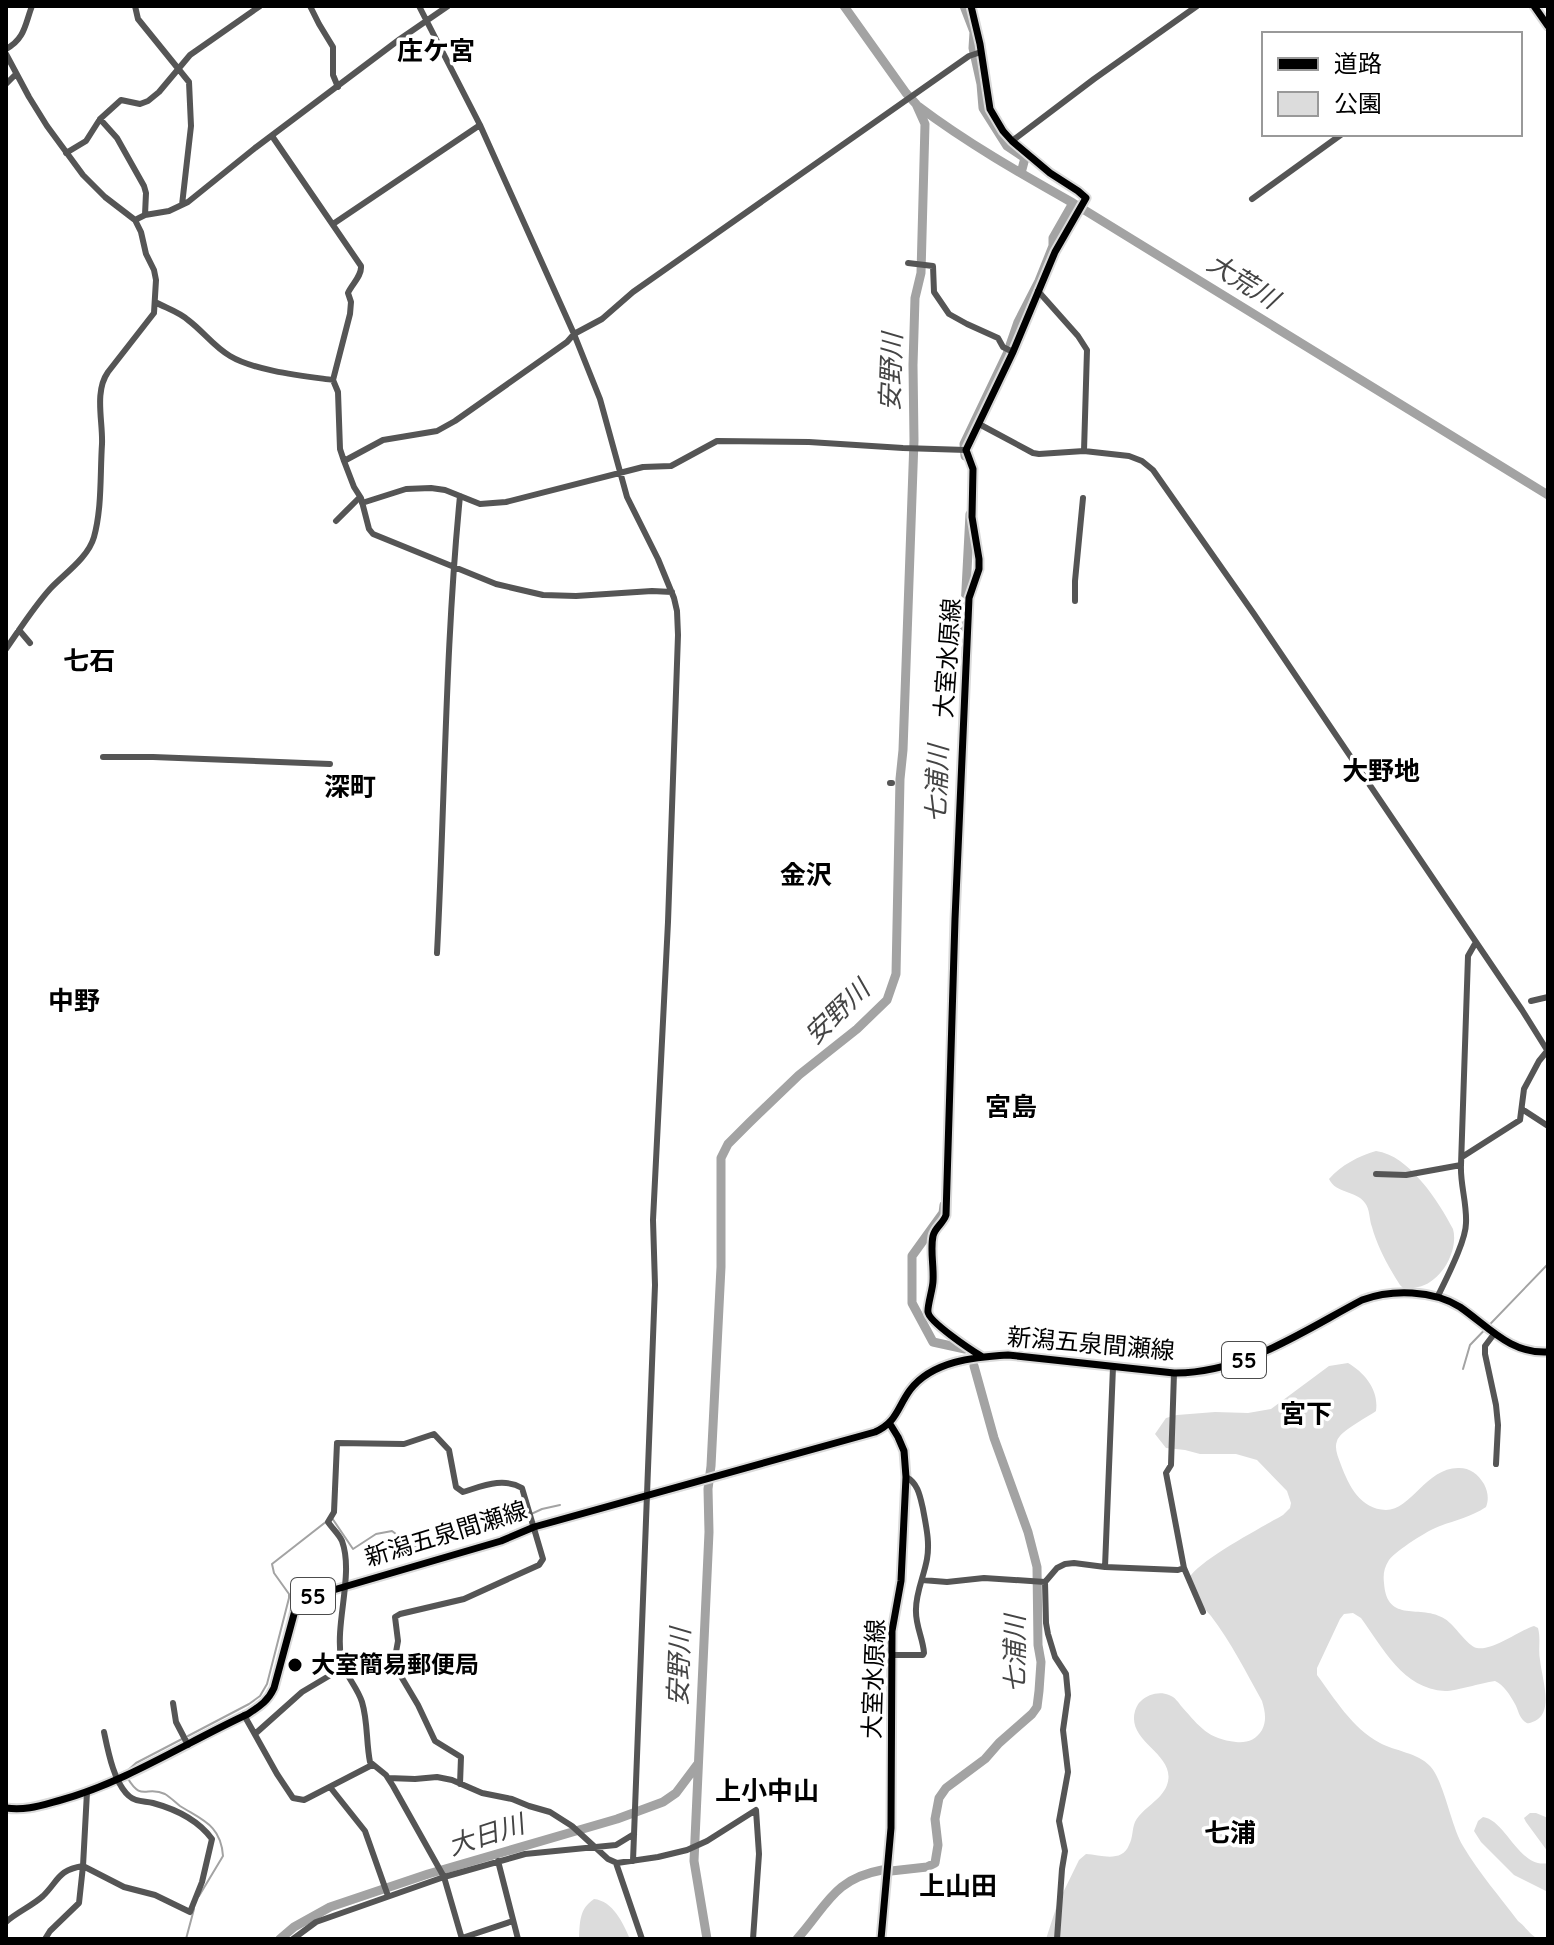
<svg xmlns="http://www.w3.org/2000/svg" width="1554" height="1945" font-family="Quicksand,'Noto Sans JP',sans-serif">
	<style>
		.green { fill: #dcdcdc }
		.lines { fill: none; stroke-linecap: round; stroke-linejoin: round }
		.stream { stroke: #a3a3a3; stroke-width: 2 }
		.river { stroke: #a3a3a3; stroke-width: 9 }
		.major-casing { stroke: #dbdbdb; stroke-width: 11 }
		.minor { stroke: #555; stroke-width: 6 }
		.major { stroke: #000; stroke-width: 7 }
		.poi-dot { fill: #000; stroke: #fff; stroke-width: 3 }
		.labels { text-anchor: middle; stroke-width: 7; stroke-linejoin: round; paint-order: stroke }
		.shield { fill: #fff; stroke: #4c4c4c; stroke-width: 2 }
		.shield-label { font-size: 22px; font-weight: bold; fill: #000 }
		.street-label { font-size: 24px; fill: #000; stroke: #fff }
		.poi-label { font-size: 24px; font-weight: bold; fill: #000; stroke: #fff; text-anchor: start }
		.neighbourhood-label { font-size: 26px; font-weight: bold; fill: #000; stroke: #fff }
		.water-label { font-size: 26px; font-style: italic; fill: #444; stroke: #fff }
	</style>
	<rect width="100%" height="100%" fill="#fff"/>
	<path class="green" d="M1376,1151c33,4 63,51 77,78 5,18 -7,43 -23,53 -7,5 -16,6 -26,7l-4,-4c-11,-17 -23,-39 -28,-58 -3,-8 -2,-18 -7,-24 -9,-13 -29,-9 -36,-24 12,-14 30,-23 47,-28z
		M1348,1363c17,10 31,27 28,48 -10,7 -36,20 -39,30 -3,7 1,16 4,24 8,21 19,44 45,45 25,0 41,-43 73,-42 11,0 19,6 25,16 4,8 5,15 2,23 -15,10 -30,13 -46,19 -12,4 -43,24 -51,34 -5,8 -6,14 -5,23 3,42 37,20 61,36 10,6 22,27 32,29 16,3 41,-17 57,-22l4,2c3,11 0,21 2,32 2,19 14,52 -5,61 -5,2 -7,4 -11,0 -5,-4 -6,-12 -9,-17 -5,-9 -11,-19 -20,-23 -15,2 -38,10 -50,10 -42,-2 -62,-43 -84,-73l-8,-5 -9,1 -4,5 -23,49v7c18,24 35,53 63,68 15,8 38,10 50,23 14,15 21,60 33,80 16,27 37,51 55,75 8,6 13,15 21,18h-493l11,-34 22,-45 7,-6c15,1 36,9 43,-9 4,-7 3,-16 6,-23 8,-15 26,-21 32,-37 11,-31 -41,-42 -32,-74 1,-3 3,-8 6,-10 7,-7 19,-10 28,-6 6,2 9,7 13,12 18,20 26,32 54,35 11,1 20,-2 26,-12 5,-10 3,-19 0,-29 -16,-29 -31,-59 -51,-85 -6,-7 -24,-26 -23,-35 3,-17 78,-56 95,-66l7,-7 1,-5 -4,-12 -30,-31 -21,-6h-36l-15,-4 -19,-2 -11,-14 11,-16 11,-3 38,-3 33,1 23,-4 58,-43z
		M1530,1813h6l12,5v34l-22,-30 -2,-4z
		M1483,1817c23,3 36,52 65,46v29l-34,-17 -33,-33 -7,-11 4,-10z
		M594,1899c19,2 29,24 36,40h-51c1,-17 0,-30 15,-40z"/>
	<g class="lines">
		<path class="stream" d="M1463,1369l7,-24 78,-81
			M332,1518l21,31 23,-15 16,-3 17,13 9,4h11l72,-20 41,-19 18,-4
			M188,1736l61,-32 11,-8 7,-12 22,-86v-4l-15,-21 -2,-9 55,-43
			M126,1772l10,-9 46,-24
			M127,1777c15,26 19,8 38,17 5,3 10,8 15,12 22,14 41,19 43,50l-24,40
			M186,1939l8,-30"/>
		<path class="river" d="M964,6l10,26 -1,16 8,36 2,24 24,38 18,12 -4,15
			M918,106c49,37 102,67 155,97l475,292
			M965,456l-1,-12 43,-90 11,-32 21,-41 14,-35v-8l20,-35
			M964,627l6,-113
			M944,1205l-1,8 -31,43v47l21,39 32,7
			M891,1871l36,-4 8,-4 3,-18 -3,-26 4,-21 7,-10 39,-29 14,-16 33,-29 5,-7 2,-16 2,-29 -3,-17 -1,-78 -9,-35 -34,-94 -20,-72
			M280,1939l14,-12 36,-20 98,-33 189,-55 46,-17 13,-9 21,-28
			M707,1939l-13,-78 15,-329 -1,-43 3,-23 10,-199v-109l7,-14 21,-21 50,-48 58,-46 30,-29 9,-26 4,-195 3,-29 11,-310 -1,-75 2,-67 6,-25 4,-149 -9,-20 -10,-11 -62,-87
			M797,1939c30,-33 36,-60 85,-69"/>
		<g class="major-casing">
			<path id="major" d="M971,6l9,38 10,65 13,22 9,10 38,32 28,18 8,7 -31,54 -42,100 -47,98 7,19 -1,48 7,42v10l-10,29 -14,321 -9,296c-3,9 -11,12 -13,21 -3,14 1,30 0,45 0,7 -6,26 -5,31 1,10 43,38 53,44
				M1534,6l14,20
				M6,1808c20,3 36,-3 55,-8 67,-19 124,-57 187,-86 12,-8 20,-13 26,-26l23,-85 9,-5 195,-57 33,-14 341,-95c22,-10 22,-24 35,-42 22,-29 64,-33 98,-35l166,18c68,1 129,-42 188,-73 30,-11 71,-10 98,7 29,20 50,47 88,45
				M881,1939l10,-111 1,-197 9,-50 5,-104 -2,-26 -6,-14 -8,-13"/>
		</g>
		<path class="minor" d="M135,6l3,13 51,63 2,44 -9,79
			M310,6l9,18 14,23v28l5,12
			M419,6l61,119 94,209 26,65 27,98 31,62 16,39 3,13 1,24 -10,287 -15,298 2,65 -22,576
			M6,49c19,-10 19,-25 26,-43
			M6,54l23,43 18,29 36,49 22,22 30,23 6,12 5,22 8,16 2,10 -2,33 -46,59c-14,20 -5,49 -6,72 -2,31 0,64 -8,93 -6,21 -30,37 -44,52 -17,19 -30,40 -44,60
			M6,84l9,-9
			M100,119l17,19 27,48 2,7 -1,22
			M272,136l89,130c1,10 -9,18 -13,27l3,9 -1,12 -17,66 5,12 2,57 4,12 10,26 7,11 8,31 4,5 123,50 47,11 33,1 76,-5 20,1
			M1012,141l82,-62 103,-73
			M66,153l20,-12 14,-22 21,-19 19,4 8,-3 11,-9 31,-37 70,-49
			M1252,199l90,-65
			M135,220l10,-5 24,-4 19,-9 67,-54 145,-109 48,-33
			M333,224l147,-99
			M908,263l25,3 1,26 15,22 18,10 31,14 5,9 10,5
			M1038,291l40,45 9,14 -3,101
			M155,302c11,6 24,10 33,18 15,11 26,27 42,36 25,15 74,20 103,24
			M979,424l54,29 6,1 45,-3 45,5 13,5 11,9 101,144 268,396 25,40
			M344,461l39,-21 54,-9 18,-10 112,-79 7,-8 28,-15 31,-27 336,-236 12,-4
			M362,503l44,-14 25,-1 14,2 35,14 26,-2 137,-35 28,-1 46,-25 92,1 94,6 63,2
			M336,521l24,-24
			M1075,601v-20l8,-83
			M19,630l11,13
			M103,757h50l177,7
			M890,783h2
			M437,953c8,-152 8,-305 23,-457
			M1531,1001l17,-4
			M1522,1109l26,17
			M1462,1157l58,-37 4,-31 15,-28 9,-11
			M1376,1174l30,1 55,-10
			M1438,1296c8,-17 28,-55 28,-73 1,-20 -6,-39 -5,-58l7,-209 8,-14
			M1494,1334l-9,12v8l11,51 2,20 -2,39
			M1174,1373l-3,92 -5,8 18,95 19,44
			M1105,1567l8,-200
			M922,1580l25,2 37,-4 61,4
			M892,1655h31l1,-2c-1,-15 -9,-28 -8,-44 0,-17 8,-33 11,-50 3,-17 -1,-33 -4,-50 -3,-13 -5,-26 -17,-32
			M173,1703l3,19 12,23
			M244,1715l33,59 16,24 11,2 4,-2 64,-33
			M255,1734l47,-42 42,-25
			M388,1778l27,1 22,-2 15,3 30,13 30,6 17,7 21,6 22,14 36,33 9,4 41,-6 29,-7 20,-9 49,-31 3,44 -6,85
			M460,1784l1,-27 -26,-16 -17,-36 -19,-32 -5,-10 4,-22 -3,-24 5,-3 64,-15 75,-34 4,-6 -21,-71c-19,-11 -39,-2 -59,4l-7,-5 -7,-37 -15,-16 -30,10 -67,-1 -3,69 -6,10c4,6 11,12 14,19 12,33 -7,81 -1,117 2,15 16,28 21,44 6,20 4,40 8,60l16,13 7,11 51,91 18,62
			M330,1787l35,44 23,65
			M498,1861l20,78
			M616,1863l26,76
			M6,1922c11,-10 26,-16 37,-26 16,-16 15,-26 40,-30l4,-74
			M462,1938l51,-17
			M45,1939l5,-8 29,-28 4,-37 41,21 31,8 35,17 12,-30 10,-43c-14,-19 -37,-30 -59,-36 -8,-2 -18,-1 -24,-7 -15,-13 -21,-45 -25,-64
			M293,1939l23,-17 128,-45 81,-23 91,-9 18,-11
			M1057,1939l5,-70 3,-18 -6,-30 9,-49 -5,-42 5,-35 -2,-21 -11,-17 -7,-23 -2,-11 -1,-41 12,-14 8,-4 9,-1 31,4 73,3 6,-2"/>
		<use href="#major" class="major"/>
	</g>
	<circle class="poi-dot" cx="295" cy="1665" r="8"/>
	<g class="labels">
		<g class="shield">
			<rect x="1222" y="1342" width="44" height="36" rx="6"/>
			<rect x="291" y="1578" width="44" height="36" rx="6"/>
		</g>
		<g class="shield-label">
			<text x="1244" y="1368">55</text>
			<text x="313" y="1604">55</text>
		</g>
		<g class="street-label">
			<text transform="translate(948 658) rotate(-86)" y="8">大室水原線</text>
			<text transform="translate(1091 1344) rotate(5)" y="8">新潟五泉間瀬線</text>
			<text transform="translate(446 1534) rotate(-17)" y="8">新潟五泉間瀬線</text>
			<text transform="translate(874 1679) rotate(-88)" y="8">大室水原線</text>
		</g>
		<g class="poi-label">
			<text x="311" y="1673">大室簡易郵便局</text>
		</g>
		<g class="neighbourhood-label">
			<text x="436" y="60">庄ケ宮</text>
			<text x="89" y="670">七石</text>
			<text x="1381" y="780">大野地</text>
			<text x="350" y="796">深町</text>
			<text x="806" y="884">金沢</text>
			<text x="74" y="1010">中野</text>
			<text x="1011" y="1116">宮島</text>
			<text x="1306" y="1423">宮下</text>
			<text x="767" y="1800">上小中山</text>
			<text x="1230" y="1842">七浦</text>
			<text x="958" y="1895">上山田</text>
		</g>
		<g class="water-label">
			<text transform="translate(1243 281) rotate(32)" y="9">大荒川</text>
			<text transform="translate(891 372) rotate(-88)" y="9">安野川</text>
			<text transform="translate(937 784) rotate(-88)" y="9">七浦川</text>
			<text transform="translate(837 1012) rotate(-44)" y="9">安野川</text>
			<text transform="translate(1015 1654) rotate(-90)" y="9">七浦川</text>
			<text transform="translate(679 1667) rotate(-88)" y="9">安野川</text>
			<text transform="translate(486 1835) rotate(-18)" y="9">大日川</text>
		</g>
	</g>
	<rect width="1554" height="1945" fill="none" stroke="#000000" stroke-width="16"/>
	<rect x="1262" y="32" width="260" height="104" fill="#ffffff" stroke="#999999" stroke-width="2"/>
	<rect x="1278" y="58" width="40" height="12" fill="#000000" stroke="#999999" stroke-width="2"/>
	<text x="1334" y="72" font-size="24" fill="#000000">道路</text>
	<rect x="1278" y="92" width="40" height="24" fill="#dcdcdc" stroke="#999999" stroke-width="2"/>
	<text x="1334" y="112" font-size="24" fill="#000000">公園</text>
</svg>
